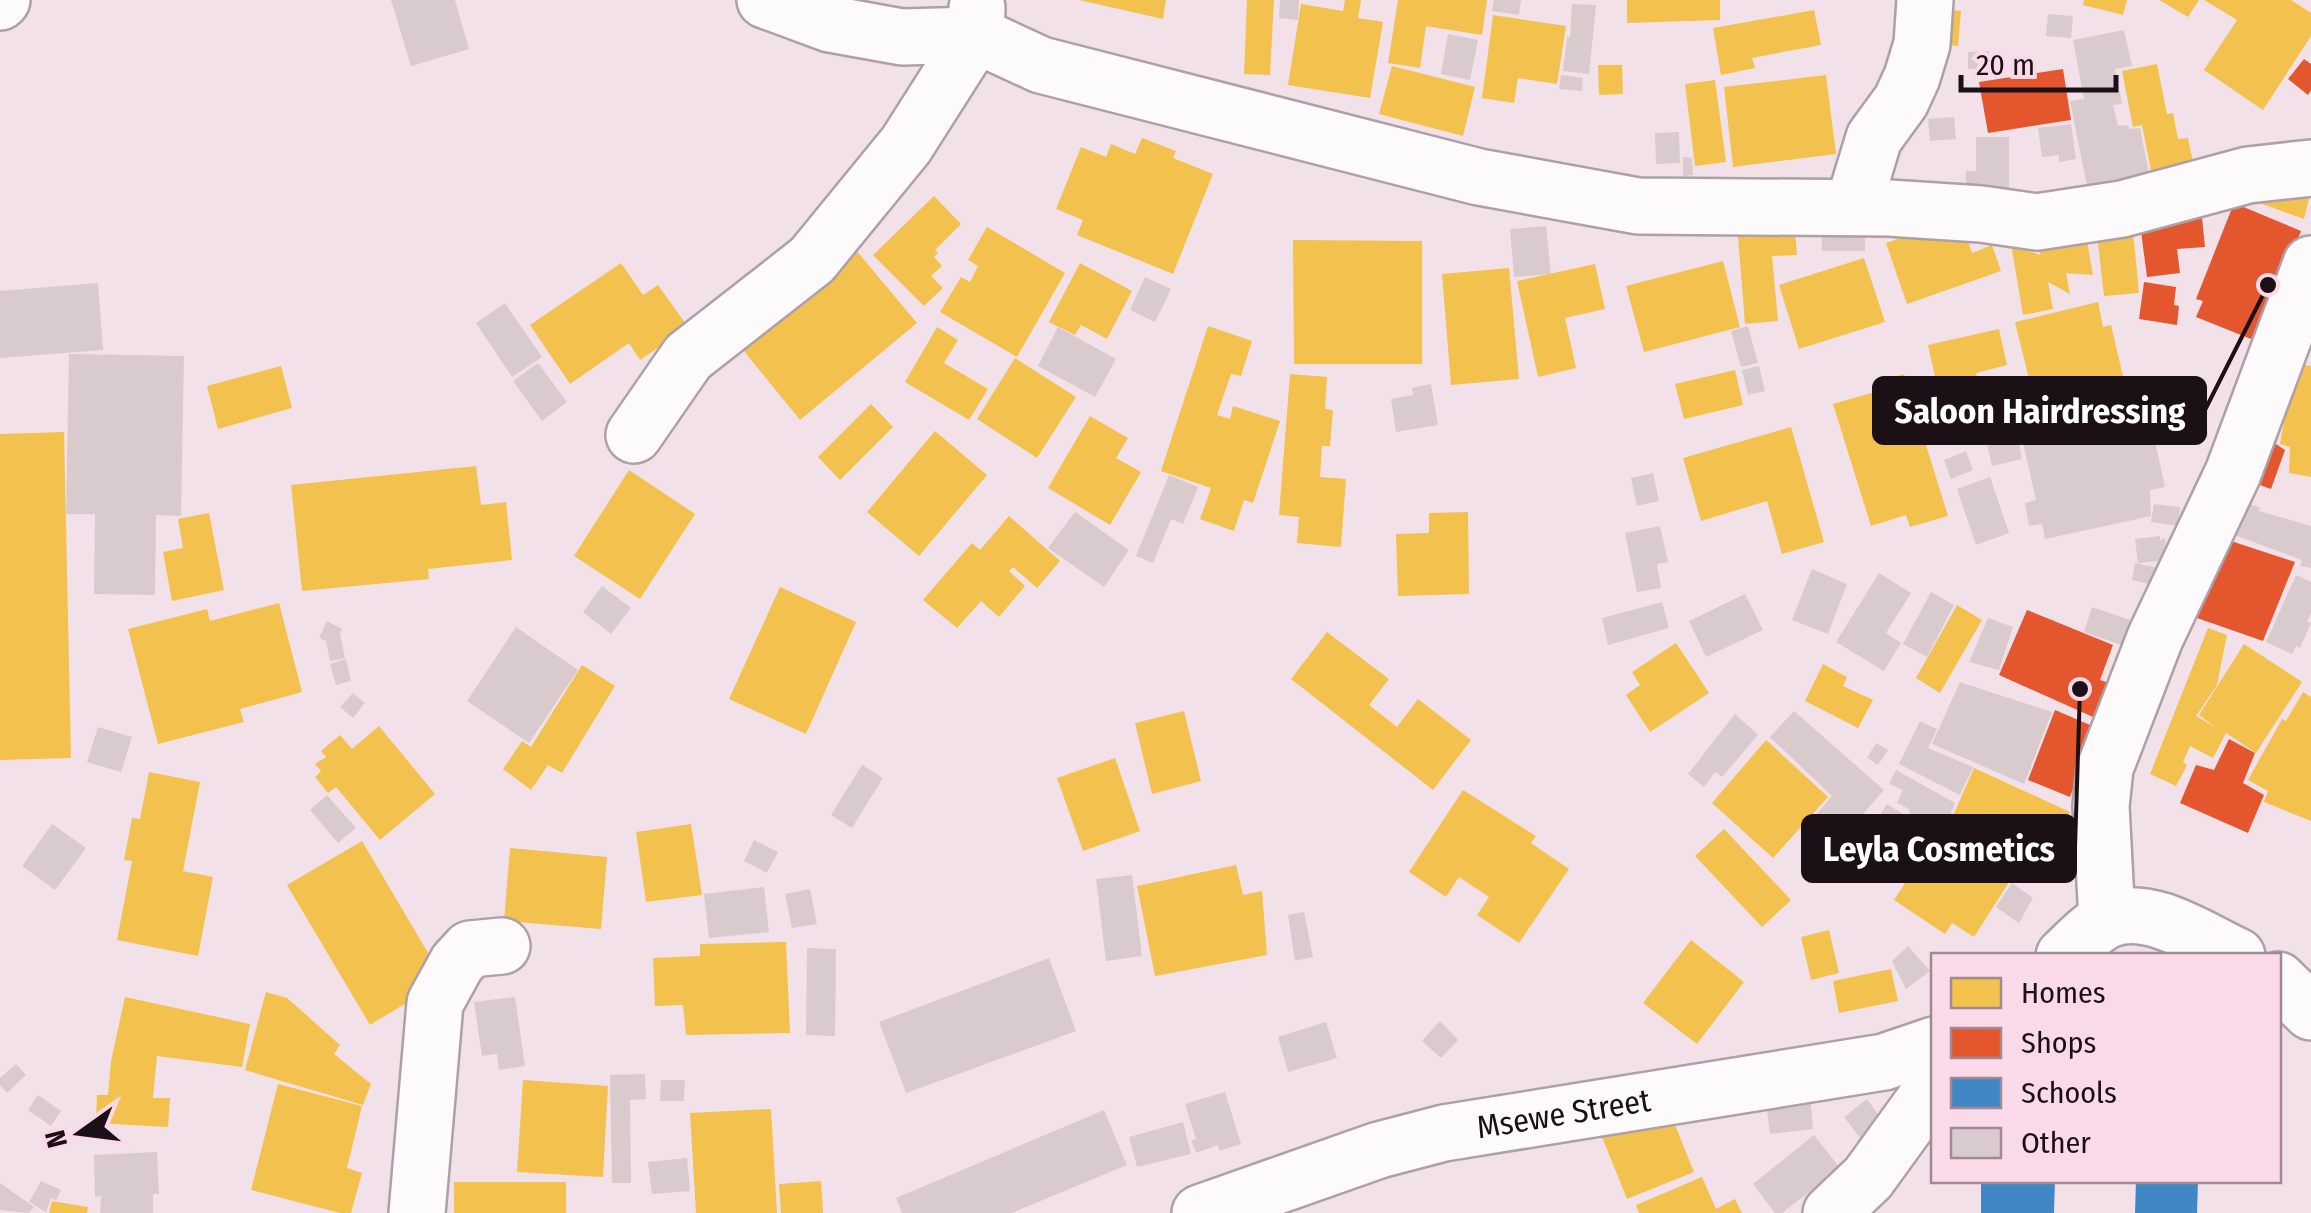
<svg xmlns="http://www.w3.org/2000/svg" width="2311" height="1213" font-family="'Fira Sans Condensed',sans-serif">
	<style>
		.homes { fill: #f2c14e }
		.shops { fill: #e4572e }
		.schools { fill: #3f88c5 }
		.building { fill: #d9cacd }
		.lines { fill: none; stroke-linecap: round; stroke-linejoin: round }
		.minor-casing { stroke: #ada0a6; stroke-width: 60 }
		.minor { stroke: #fdfafc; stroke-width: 55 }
		.labels { text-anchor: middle; stroke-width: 10; stroke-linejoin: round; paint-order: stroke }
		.street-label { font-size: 32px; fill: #1b1015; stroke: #fadae8 }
		.leader { fill: none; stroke: #1b1015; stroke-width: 4 }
		.callout-dot { fill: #1b1015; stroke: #fadae8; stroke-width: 4 }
		.callout { fill: #1b1015; stroke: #1b1015; stroke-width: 4 }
		.callout-label { font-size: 35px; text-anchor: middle; font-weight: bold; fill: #fff }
	</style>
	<rect width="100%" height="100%" fill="#f3e1e9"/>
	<path class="homes" d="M1079,0h87l-3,19z
		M1247,0h27l-4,75 -26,-1z
		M1345,0h16l-3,18 25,4 -13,76 -82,-13 13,-81 42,7z
		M1398,0h89l-5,35 -56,-9 -6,42 -32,-5z
		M1627,0h93v20l-93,3z
		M2084,0h43l-4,15 -40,-10z
		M2159,0h40l-11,17z
		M2204,0h87l20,13v23l-48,74 -59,-40 33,-50z
		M1931,8l30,3 -3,35 -30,-3z
		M1814,10l7,35 -69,13 3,10 -34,7 -8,-47z
		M1493,15l73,11 -9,58 -39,-6 -4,25 -32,-5z
		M2157,64l10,50 6,-1 5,26 10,-1 8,39 -42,8 -12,-60 -9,2 -11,-56z
		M1598,65h24l1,29 -24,1z
		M1392,66l83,21 -12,49 -84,-22z
		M1826,75l10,79 -103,13 -9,-80z
		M1715,80l11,82 -31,4 -10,-82z
		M1142,138l34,13 -3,7 40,16 -40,100 -96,-39 6,-15 -27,-11 25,-62 25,10 5,-13 24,10z
		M2311,191l-7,28 -56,-20z
		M934,196l27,28 -26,26 3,3 -4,4 8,9 -11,10 12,12 -19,18 -51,-51z
		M1959,217l13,36 20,-8 9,26 -94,33 -21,-61z
		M1794,219l3,36 -25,1 6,65 -33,3 -8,-100z
		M987,227l78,46 -48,84 -77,-45 21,-35 9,5 8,-16 -10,-6z
		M2085,230l8,45 -27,-2 4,21 -22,-12 5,27 -30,6 -12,-71 29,11 -2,-13z
		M2133,231l6,62 -35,3 -7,-61z
		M1293,240l129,1v123h-128z
		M855,249l62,74 -117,97 -61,-75z
		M1864,258l21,64 -86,27 -20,-64z
		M1723,261l17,66 -96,25 -18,-66z
		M621,263l22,32 15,-10 30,42 -48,33 -11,-17 -59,41 -40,-59z
		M1080,263l52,28 -25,48 -26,-14 -6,10 -26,-13z
		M1595,264l10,45 -40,9 11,50 -38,9 -21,-96z
		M1509,268l10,111 -68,6 -9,-111z
		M2098,302l5,25 8,-2 18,77 -89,21 -25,-101z
		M1208,326l44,15 -11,35 -10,-2 -14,41 13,4 3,-13 47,15 -27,82 -9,-3 -10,31 -34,-12 11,-31 -50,-17z
		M937,327l21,13 -14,23 44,26 -19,31 -64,-38z
		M1999,329l8,36 -31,8 13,58 -40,9 -21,-95z
		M1015,358l61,39 -39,61 -60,-39z
		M2294,363l17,3v111l-22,-4 1,-26 -10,-3z
		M281,366l11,42 -74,21 -11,-43z
		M1735,370l8,35 -59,14 -9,-35z
		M1290,374l37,3 -2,32 8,1 -3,36h-8l-2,31 26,2 -5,68 -44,-4 2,-26 -20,-2z
		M1904,374l44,142 -38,11 -4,-12 -35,11 -38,-122 45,-13 -3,-8z
		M871,404l22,23 -53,53 -22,-23z
		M1090,416l38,22 -12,20 25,14 -31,53 -62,-37z
		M1791,427l33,115 -42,12 -15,-53 -66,20 -18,-63z
		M935,431l52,44 -68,81 -52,-44z
		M64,432l7,326 -71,2v-326z
		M476,466l5,39 25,-3 6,58 -84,9 1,10 -127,12 -11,-106z
		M629,470l66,44 -55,85 -66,-43z
		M1468,512l1,82 -71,2 -2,-62 33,-1v-20z
		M209,513l15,77 -52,11 -9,-49 20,-4 -5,-29z
		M1009,516l51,45 -23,27 -24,-21 -4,4 16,15 -26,31 -18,-16 -24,27 -34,-28 49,-57 8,7z
		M780,587l76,35 -50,112 -77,-35z
		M279,603l23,89 -62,17 4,13 -86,22 -30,-115 79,-20 3,12z
		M1957,605l25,15 -42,73 -24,-15z
		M2208,628l19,7 -10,50 -21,31 19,11 -16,-12 45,-71 58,38 -46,71 -30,-20 -13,25 -23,-12 -7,16 4,3 -11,21 -26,-12z
		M1327,632l62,47 -20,26 28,22 21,-28 53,41 -38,50 -142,-111z
		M1676,643l33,50 -59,39 -24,-37 14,-10 -8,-13z
		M1823,664l24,13 -4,9 30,14 -15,28 -53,-27z
		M582,665l33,21 -53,87 -14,-8 -17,25 -28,-21 19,-28 9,6z
		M2303,692l8,5v124l-47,-19 4,-11 -20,-11 34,-61 4,2z
		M1184,711l17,70 -49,13 -17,-71z
		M379,726l56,68 -55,46 -44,-53 -8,6 -13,-16 6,-6 -6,-7 11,-7 -5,-6 19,-16 12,14z
		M1766,740l62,57 -55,61 -61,-55z
		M1115,758l25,73 -57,20 -26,-73z
		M1974,768l96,44 -20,46 -16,-7 -7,16 -81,-35z
		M149,772l51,10 -17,89 30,6 -15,79 -81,-16 15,-79 -8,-1 8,-42 8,1z
		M1463,790l73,46 -5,7 38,26 -50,74 -42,-28 12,-18 -30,-20 -13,20 -37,-25z
		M691,824l11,71 -56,7 -10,-70z
		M1724,829l67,71 -29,27 -67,-71z
		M1939,831l72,48 -37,58 -22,-14 -7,11 -51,-34z
		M362,841l82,139 -74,45 -83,-140z
		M510,848l97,9 -6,72 -97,-8z
		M1236,865l7,30 19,-4 5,64 -112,21 -18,-90z
		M1829,930l10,43 -28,7 -10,-43z
		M1691,940l53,42 -47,62 -54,-41z
		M786,942l4,91 -104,2 -3,-30 -28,1 -2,-48 47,-2v-12z
		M1891,969l7,32 -59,12 -6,-32z
		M266,992l21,6 53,47 -6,9 37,30 -8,21 -118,-35z
		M125,997l125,27 -8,43 -85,-11 -4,42h17l-2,29 -72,-4 1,-28h11l3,-34z
		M523,1080l85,6 -5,91 -86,-5z
		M278,1084l84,22 -15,62 15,5 -11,40h-11l-89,-23z
		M771,1109l6,104h-81l-6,-100z
		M1669,1110l25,62 -67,27 -25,-62z
		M1702,1177l14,32 19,-10 7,14h-103l-3,-8z
		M821,1181l2,32h-42l-2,-29z
		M454,1182h112v31h-112z
		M52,1201l36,6 -1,6h-38z"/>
	<path class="shops" d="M2304,59l7,5v26l-3,5 -20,-16z
		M2063,69l8,51 -83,13 -9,-51z
		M2234,203l67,28 -45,110 -60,-24 7,-16 -7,-2z
		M2201,208l4,39 -28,2 3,24 -33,4 -8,-61z
		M2144,282l32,5 -2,18 5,1 -2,19 -38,-6z
		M2281,409l-5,35 9,6 -14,39 -31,-11z
		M2225,539l70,23 -32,79 -66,-23z
		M2027,610l86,35 -13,35 24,8 -13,37 -112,-50z
		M2055,710l42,18 -27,69 -42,-17z
		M2229,739l26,14 -12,30 21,12 -16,38 -68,-30 16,-38 18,5z"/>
	<path class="schools" d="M1981,1180h74l-1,33h-73z
		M2136,1180h62l-1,33h-62z"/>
	<path class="building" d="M391,0h64l14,49 -58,17z
		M1280,0h19l-1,20 -19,-2z
		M1494,0h27l-2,15 -27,-4z
		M1572,4l24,1 -7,69 -26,-3 4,-34h3z
		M2048,14l25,2 -2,22 -25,-2z
		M2124,30l8,36 -17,3 7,35 -9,1 5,21 10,-1 1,4 11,-1 11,56 -62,12 -19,-95 14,-2 -11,-59z
		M1448,34l30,6 -8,40 -29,-6z
		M1989,51l1,17 -22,1v-17z
		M1561,75l22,3 -1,13 -23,-2z
		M1954,117l2,22 -26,2 -2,-22z
		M2071,124l5,35 -17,3v-7l-17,2 -4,-29z
		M1679,132l1,31 -24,1 -1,-31z
		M1976,137h33v63h-44l1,-29h10z
		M1683,157l9,1 1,17 -10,1z
		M1865,223v28h-43v-27z
		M1546,226l5,48 -37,3 -4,-48z
		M1145,277l26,12 -16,33 -25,-12z
		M98,283l5,67 -103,8v-67z
		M505,303l37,54 -30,20 -36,-54z
		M1748,326l10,37 -17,4 -10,-36z
		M1058,327l58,32 -21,38 -57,-31z
		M69,354l115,2 -3,160 -25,-1 -1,80 -61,-1 1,-80h-29z
		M538,363l29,39 -25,19 -29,-40z
		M1759,366l6,25 -17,4 -6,-25z
		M1431,384l7,41 -42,7 -5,-33 22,-4 -1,-7z
		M2205,401l3,36 -18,2 -3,-36z
		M2148,409l17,78 -15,3 1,26 -106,23 -3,-15 -13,2 -4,-23 11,-3 -14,-62z
		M2016,428l6,31 -30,7 -7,-31z
		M1966,451l7,19 -22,9 -7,-19z
		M1653,473l6,28 -22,5 -6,-28z
		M1169,475l29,12 -15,37 -12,-5 -18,44 -17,-7z
		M1990,477l19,56 -33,12 -19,-56z
		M2240,500l20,8 -1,3 52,15v42l-11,-2 2,-6 -73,-27z
		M2154,504l26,3 -2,19 -27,-4z
		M1075,512l54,38 -25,37 -56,-39z
		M1660,526l8,36 -11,2 4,24 -24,4 -12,-59z
		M2160,536v4l5,-2 2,22 -29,3 -3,-24z
		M2135,563l23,5v18l-26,-6z
		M1812,569l35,15 -19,50 -36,-14z
		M1879,573l32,20 -25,40 15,10 -17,28 -48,-29z
		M2296,575l15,7v31l-4,9 4,1 -11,25 -4,-2 -4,8 -26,-12z
		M602,586l29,22 -20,26 -28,-22z
		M1931,592l23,13 -27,52 -24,-13z
		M1745,594l18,36 -57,27 -17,-36z
		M1662,602l7,26 -61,17 -6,-27z
		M2092,607l50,17 -9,25 -49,-17z
		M1988,618l25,9 -14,43 -30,-8z
		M327,621l15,8 -2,5 5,24 -15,3 -4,-20 -7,-3z
		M516,627l62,43 -49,73 -62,-42z
		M346,659l5,22 -15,4 -6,-21z
		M1960,682l92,30 -28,72 -92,-40z
		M353,693l12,10 -12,15 -13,-11z
		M1794,711l90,79 -47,54 -26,-23 21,-25 -62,-59z
		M1735,714l23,21 -36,42 -7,-5 -11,15 -16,-13z
		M1920,721l17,8 -9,19 45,19 -13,28 -61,-31z
		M98,727l34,10 -11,35 -34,-10z
		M1876,743l12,7 -10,15 -11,-7z
		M862,765l21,13 -31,50 -21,-13z
		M1896,770l59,33 -12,28 -34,-18v-4l-12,-6 6,-13 -14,-6z
		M327,795l29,33 -18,15 -28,-33z
		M1887,804l44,28 -12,21 -46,-27z
		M52,824l34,24 -31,42 -33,-24z
		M754,840l24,12 -11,21 -23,-12z
		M1132,875l10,81 -36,5 -10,-82z
		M2012,883l21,15 -14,25 -23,-16z
		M764,887l5,45 -60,6 -5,-44z
		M810,889l7,35 -25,4 -7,-34z
		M1304,912l9,45 -18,4 -7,-46z
		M1908,946l22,25 -24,18 -14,-28z
		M807,948l29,1 -1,87 -29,-1z
		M1049,958l27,73 -170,62 -27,-71z
		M515,997l10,69 -26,4 -2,-16 -15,2 -8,-54z
		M1440,1021l18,19 -17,18 -19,-17z
		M1326,1022l11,36 -49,14 -10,-35z
		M16,1064l10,11 -19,18 -7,-8v-7z
		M645,1074l1,25 -16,1 1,83h-19l-2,-108z
		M661,1080h24l-1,21h-24z
		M1225,1092l16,52 -22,7 -1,-6 -22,8 -5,-13 5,-1 -11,-35z
		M38,1095l23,16 -10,15 -23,-16z
		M1810,1096l3,33 -43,5 -4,-32z
		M1867,1099l15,21 -22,18 -16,-21z
		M1104,1110l23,55 -115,48h-110l-6,-15z
		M1183,1122l8,32 -54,13 -8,-30z
		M1814,1135l26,33 -58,45h-7l-22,-29z
		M157,1152l2,42h-6v19h-53l1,-17 -6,1 -1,-42z
		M687,1158l3,33 -38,3 -4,-32z
		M41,1181l20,9 -5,10 -5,-2 -5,14 -17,-10z
		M0,1183l34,24 -5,6 -29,-3z"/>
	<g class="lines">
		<g class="minor-casing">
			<g id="minor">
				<path d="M765,0l65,24 72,13 74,-2 65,30 438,112 159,29 251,2 92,6 56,8 85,-13 126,-34 63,-7"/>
				<path d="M0,2l2,-2"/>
				<path d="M1853,207l21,-69 27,-37 11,-24 10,-33 3,-44"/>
				<path d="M634,435l54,-78 124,-97 94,-115 70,-110 1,-27"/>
				<path d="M2107,920l-6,-114 4,-38 50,-130 78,-165 78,-209"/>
				<path d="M2064,956c13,-12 28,-29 44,-36 41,-17 92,19 129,36"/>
				<path d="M2278,980l33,32"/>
				<path d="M417,1213l18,-210 22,-40 13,-14 32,-3"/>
				<path id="s1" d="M1200,1213l179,-63 65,-17 440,-71 50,-17"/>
				<path d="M1831,1213l37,-35 66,-91"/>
			</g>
		</g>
		<use href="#minor" class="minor"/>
	</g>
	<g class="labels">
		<g class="street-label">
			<text dy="11" stroke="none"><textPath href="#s1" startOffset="378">Msewe Street</textPath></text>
		</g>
	</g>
	<path class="leader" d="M2268 285L2205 410M2080 689L2075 848"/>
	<g class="callout-dot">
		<circle cx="2268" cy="285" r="10"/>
		<circle cx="2080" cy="689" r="10"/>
	</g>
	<g class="callout">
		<rect x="1874" y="378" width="331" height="65" rx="10"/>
		<rect x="1803" y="816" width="272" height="65" rx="10"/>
	</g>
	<g class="callout-label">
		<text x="2040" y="423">Saloon Hairdressing</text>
		<text x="1939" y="861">Leyla Cosmetics</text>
	</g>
	<rect x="1931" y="953" width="350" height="230" fill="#fadae8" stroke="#a18994" stroke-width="2.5"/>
	<rect x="1951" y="978" width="50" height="30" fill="#f2c14e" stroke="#a18994" stroke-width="2.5"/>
	<text x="2021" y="1003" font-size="30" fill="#1b1015">Homes</text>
	<rect x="1951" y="1028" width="50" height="30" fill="#e4572e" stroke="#a18994" stroke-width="2.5"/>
	<text x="2021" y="1053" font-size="30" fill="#1b1015">Shops</text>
	<rect x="1951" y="1078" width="50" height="30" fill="#3f88c5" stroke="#a18994" stroke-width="2.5"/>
	<text x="2021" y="1103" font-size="30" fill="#1b1015">Schools</text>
	<rect x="1951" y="1128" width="50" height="30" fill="#d9cacd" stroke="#a18994" stroke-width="2.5"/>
	<text x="2021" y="1153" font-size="30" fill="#1b1015">Other</text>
	<g transform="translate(80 1133) rotate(256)" stroke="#fadae8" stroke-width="8" paint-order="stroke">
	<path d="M0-8L18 38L0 25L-18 38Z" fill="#1b1015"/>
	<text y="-15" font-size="28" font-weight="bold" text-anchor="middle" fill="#1b1015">N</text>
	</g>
	<path d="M1961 75v15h155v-15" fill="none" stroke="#1b1015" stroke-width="5"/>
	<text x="1976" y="75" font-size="30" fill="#1b1015" stroke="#fadae8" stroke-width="8" paint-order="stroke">20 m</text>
</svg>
